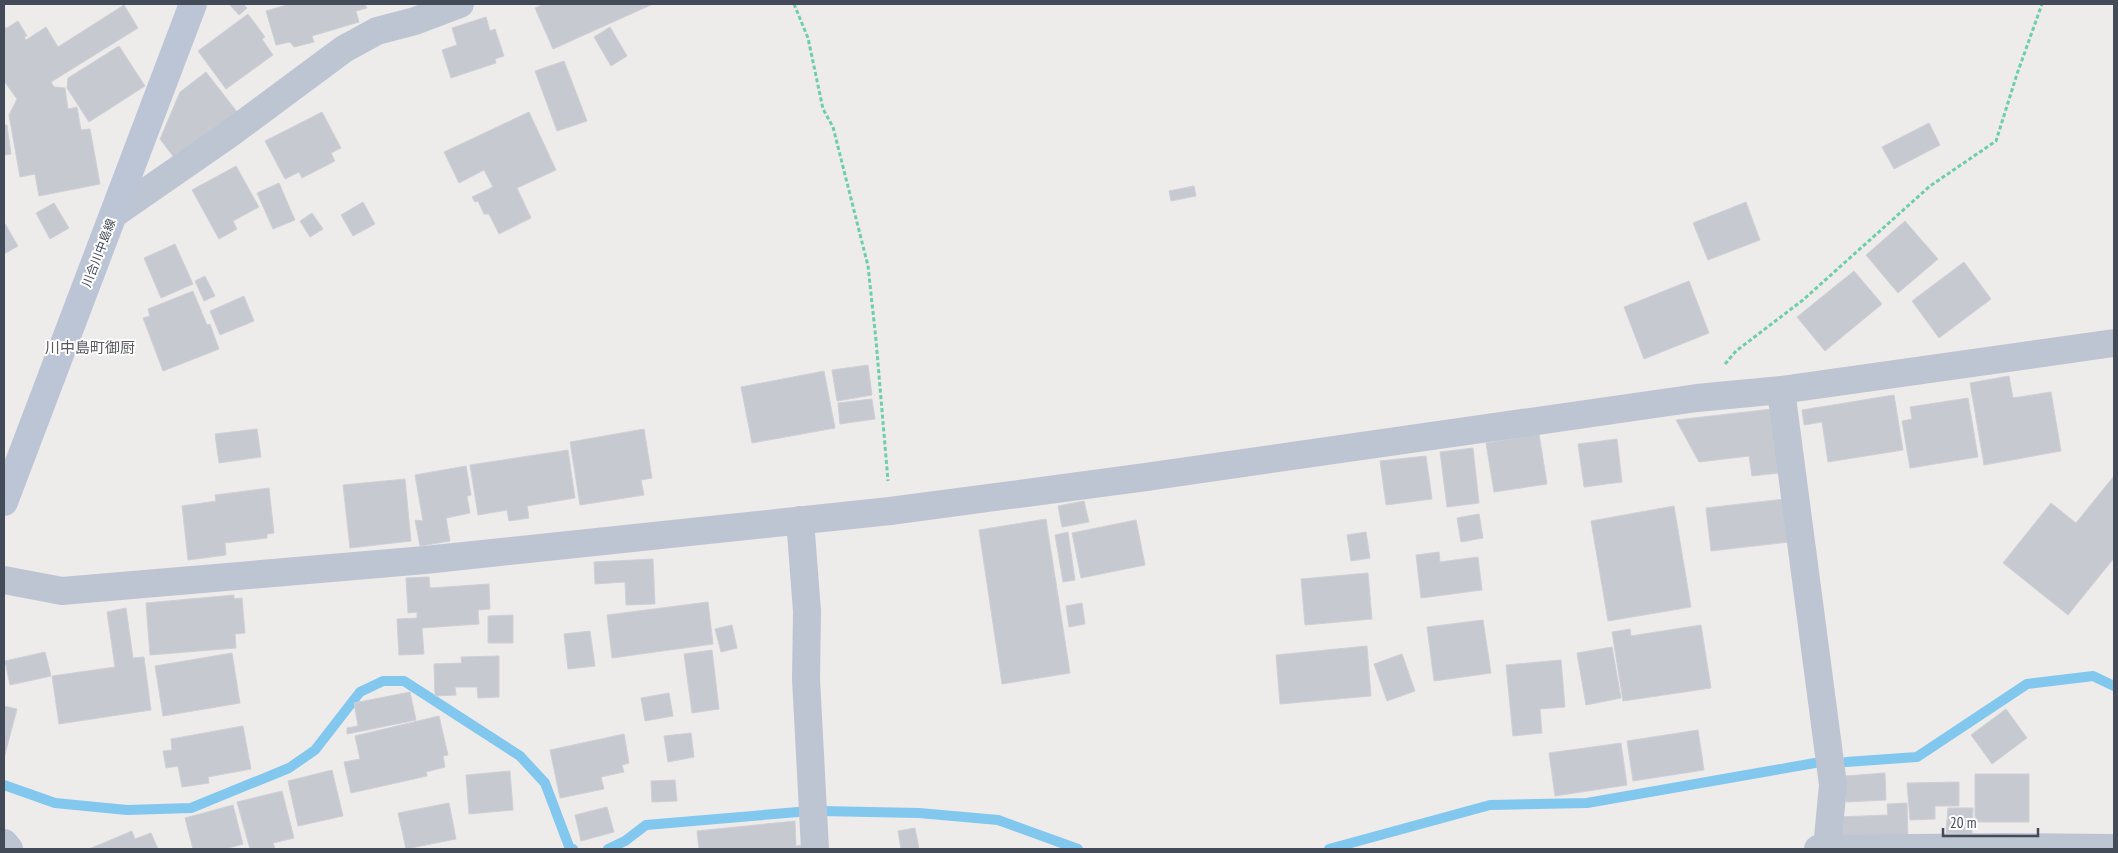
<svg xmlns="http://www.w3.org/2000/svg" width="2118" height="853" font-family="'PT Sans Narrow','Noto Sans JP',sans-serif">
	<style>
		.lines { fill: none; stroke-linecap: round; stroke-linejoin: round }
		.stream { stroke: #81c7ee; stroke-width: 10 }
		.building { fill: #c7c9d1; stroke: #cfd0d7 }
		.path { stroke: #6dceac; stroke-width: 3; stroke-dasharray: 4 2.5; stroke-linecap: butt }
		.street { stroke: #bdc5d2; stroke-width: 28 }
		.secondary { stroke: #bcc5d6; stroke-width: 28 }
		.labels { text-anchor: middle; stroke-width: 4; stroke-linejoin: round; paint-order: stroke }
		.street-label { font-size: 12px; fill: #434b59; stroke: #fff }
		.quarter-label { font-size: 15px; fill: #585a60; stroke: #fff }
	</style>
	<rect width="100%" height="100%" fill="#eeebeb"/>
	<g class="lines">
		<path class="stream" d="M1846,762l71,-5 110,-73 66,-8 21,10
			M4,785l51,18 72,7 64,-2 98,-40 26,-18 45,-58 23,-11h21l116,75 25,27 25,66h3
			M820,811l99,2 79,7 80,29
			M608,849l17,-8 21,-16 152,-13
			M1329,849l161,-44 97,-2 228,-40"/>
	</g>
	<path class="building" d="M229,4h14l4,4 -8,7z
		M290,4h75l2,4 -11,3 3,11 -47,14 2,6 -20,5 -4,-5 -14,3 -10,-34z
		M544,4h109l-100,45 -18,-41z
		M124,5l14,23 -87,54 3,5 11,1 3,21 9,-2 4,23 9,-1 10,55 -61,12 -4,-22 -15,3 -11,-62 8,-16 -13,-18v-53h3l11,-7 9,15 -3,1 2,3 20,-13 12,20z
		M248,14l17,23 -3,2 11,16 -47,34 -28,-38z
		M486,17l4,14 5,-2 9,27 -9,3 1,4 -45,15 -9,-28 15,-5 -5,-17z
		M610,27l17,29 -16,10 -17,-29z
		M119,46l26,40 -56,36 -22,-34 1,-10z
		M564,61l23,60 -30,10 -22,-60z
		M206,72l35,45 -65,43 -16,-21 20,-47z
		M322,112l19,36 -10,5 4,8 -33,17 -3,-6 -14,7 -20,-38z
		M529,112l27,58 -39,18 14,30 -32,16 -10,-20h-5l-6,-13 -3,1 -3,-5 21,-10 -9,-17 -25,13 -15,-31z
		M1929,123l11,22 -46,24 -12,-22z
		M4,125h3l4,29 -7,1z
		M236,166l23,41 -26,14 4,8 -18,10 -27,-49z
		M279,183l16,37 -22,9 -16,-36z
		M1194,186l2,10 -25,5 -2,-10z
		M363,202l12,22 -22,12 -12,-21z
		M1746,202l14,38 -52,20 -15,-37z
		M54,203l15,25 -19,11 -14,-26z
		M312,213l11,16 -13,8 -10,-16z
		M1905,221l33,38 -40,34 -32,-38z
		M4,222l14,24 -14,8z
		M175,244l18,40 -32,14 -17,-40z
		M1964,262l27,37 -52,39 -27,-37z
		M1854,271l28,33 -57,47 -28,-34z
		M205,276l10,20 -11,5 -9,-20z
		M1689,281l20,52 -65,26 -20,-52z
		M193,291l14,34 3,-1 9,25 -56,22 -20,-53 7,-2 -2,-7z
		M244,296l10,25 -34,14 -10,-24z
		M868,365l4,30 -35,6 -5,-31z
		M824,371l11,57 -83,15 -11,-56z
		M2009,376l4,22 38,-6 10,59 -77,14 -14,-82z
		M1894,395l9,55 -75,12 -6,-40 -18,3 -2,-15z
		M1968,398l10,59 -68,11 -8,-47 10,-2 -2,-12z
		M872,399l3,20 -35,5 -2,-21z
		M1772,409l7,64 -27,3 -3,-20 -50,6 -23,-42z
		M257,429l4,28 -42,6 -4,-29z
		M644,429l8,49 -11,2 3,15 -64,10 -10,-63z
		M1539,434l8,50 -53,8 -8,-49z
		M1617,439l5,43 -38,5 -6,-43z
		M1473,448l6,55 -32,4 -7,-55z
		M568,450l7,48 -48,8 2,12 -20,3 -2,-11 -29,5 -8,-50z
		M1426,456l6,43 -46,6 -6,-44z
		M466,466l5,29 -4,1 3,17 -24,5 4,23 -30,5 -5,-26 8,1 -8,-46z
		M2114,476v82l-46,57 -65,-52 48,-60 25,20z
		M405,479l6,62 -61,7 -7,-63z
		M269,488l5,45 -7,1v4l-42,5 1,12 -38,5 -6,-54 34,-5 -1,-6z
		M1784,499l5,43 -78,9 -5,-43z
		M1084,501l5,21 -27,5 -4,-21z
		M1674,506l17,101 -83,14 -17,-100z
		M1479,514l4,24 -22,4 -4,-24z
		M1046,519l24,154 -68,11 -23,-154z
		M1136,520l9,45 -64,13 -9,-45z
		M1068,532l7,48 -12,2 -8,-47z
		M1366,532l4,26 -19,3 -4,-26z
		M1439,552l1,10 38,-5 4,33 -61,8 -5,-43z
		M653,559l2,45 -29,1 -1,-23 -30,2 -1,-22z
		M1368,573l4,46 -67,6 -4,-46z
		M429,577l1,11 59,-4 1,25 -12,1 1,14 -57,4 2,26 -25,1 -2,-36 20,-1v-6l-9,1 -2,-35z
		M234,595v4l8,-1 3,35 -10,1 1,14 -86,7 -4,-52z
		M708,602l5,42 -101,14 -5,-43z
		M1082,603l3,21 -16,3 -3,-21z
		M126,608l7,50 11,-1 7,53 -92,14 -7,-48 63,-9 -8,-55z
		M513,615v28h-25v-27z
		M1483,620l8,53 -57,8 -7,-54z
		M732,625l5,23 -16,4 -6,-23z
		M1701,625l10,63 -88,13 -11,-69 18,-3 1,7z
		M590,631l5,35 -27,3 -4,-35z
		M1367,646l4,50 -91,8 -4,-49z
		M1612,647l9,51 -35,7 -9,-52z
		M712,650l7,59 -27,4 -8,-59z
		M45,652l6,24 -41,9 -5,-24z
		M232,653l8,50 -77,13 -8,-50z
		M1402,654l13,37 -28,10 -13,-37z
		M499,656v41l-21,1 -1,-11h-22l1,8 -21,1 -1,-32 28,-1 -1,-6z
		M1561,660l4,47 -25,2 2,24 -29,3 -7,-71z
		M410,692l6,28 -69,14v-6l11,-2 -4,-23z
		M669,693l4,23 -28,5 -4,-23z
		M4,706l13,3 -13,49z
		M2006,709l21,29 -35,26 -21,-29z
		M439,716l9,39 -5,1 2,11 -19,5 1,4 -76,17 -7,-31 16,-3 -5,-23z
		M243,726l8,43 -43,8 1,6 -27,4 -4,-21 -12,2 -3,-17 9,-1 -1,-11z
		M1698,730l6,40 -71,11 -6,-40z
		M691,733l3,24 -26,5 -4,-26z
		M624,734l5,29 -7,2 2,7 -23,5 3,12 -44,9 -10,-48z
		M1621,743l6,42 -72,11 -6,-43z
		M332,770l11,46 -45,10 -10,-45z
		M510,771l3,39 -44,4 -3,-39z
		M1885,773l1,27 -40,2 -1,-26z
		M1975,774h54v48h-54z
		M675,780l2,21 -25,1 -1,-21z
		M1959,782v24h-24v13l-25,1 -3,-37z
		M282,791l12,47 -21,5 2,6h-25l-13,-47z
		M449,803l7,36 -50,10 -8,-36z
		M1907,803l1,36 -70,2 -1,-24 51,-2 -1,-11z
		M233,805l10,39 -18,5h-32l-8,-31z
		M607,807l7,25 -33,9 -6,-26z
		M1948,808h25l-1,26 -26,-1z
		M795,821l1,25 6,-1v4h-103l-2,-18z
		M915,828l4,21h-18l-3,-18z
		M132,831l3,8 16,-6 7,16h-69z"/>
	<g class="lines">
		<path class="path" d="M794,4l14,34 15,71 10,18 35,139 8,74 12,141
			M1725,364l11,-13 67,-51 127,-114 66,-45 21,-67 25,-70"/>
		<path class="street" d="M114,214l114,-79 116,-86 33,-18 38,-10 45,-17
			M1781,390l52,395 -6,63
			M800,520l7,91 -1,68 9,170
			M4,580l58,11 363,-31 465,-49 256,-34 551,-79 84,-8 333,-47
			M4,843l5,6
			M1818,849l186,-2 110,1"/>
		<path class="secondary" d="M4,502l189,-498"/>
	</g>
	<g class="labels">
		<g class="street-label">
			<text transform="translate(99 253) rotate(-69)" y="4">川合川中島線</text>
		</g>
		<g class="quarter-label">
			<text x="90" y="353">川中島町御厨</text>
		</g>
	</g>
	<rect width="2118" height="853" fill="none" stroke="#434b59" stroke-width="10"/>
	<path d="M1943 828v8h95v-8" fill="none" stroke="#434b59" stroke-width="2.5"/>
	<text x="1950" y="828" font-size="15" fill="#434b59" stroke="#ffffff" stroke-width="4" paint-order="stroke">20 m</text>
</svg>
